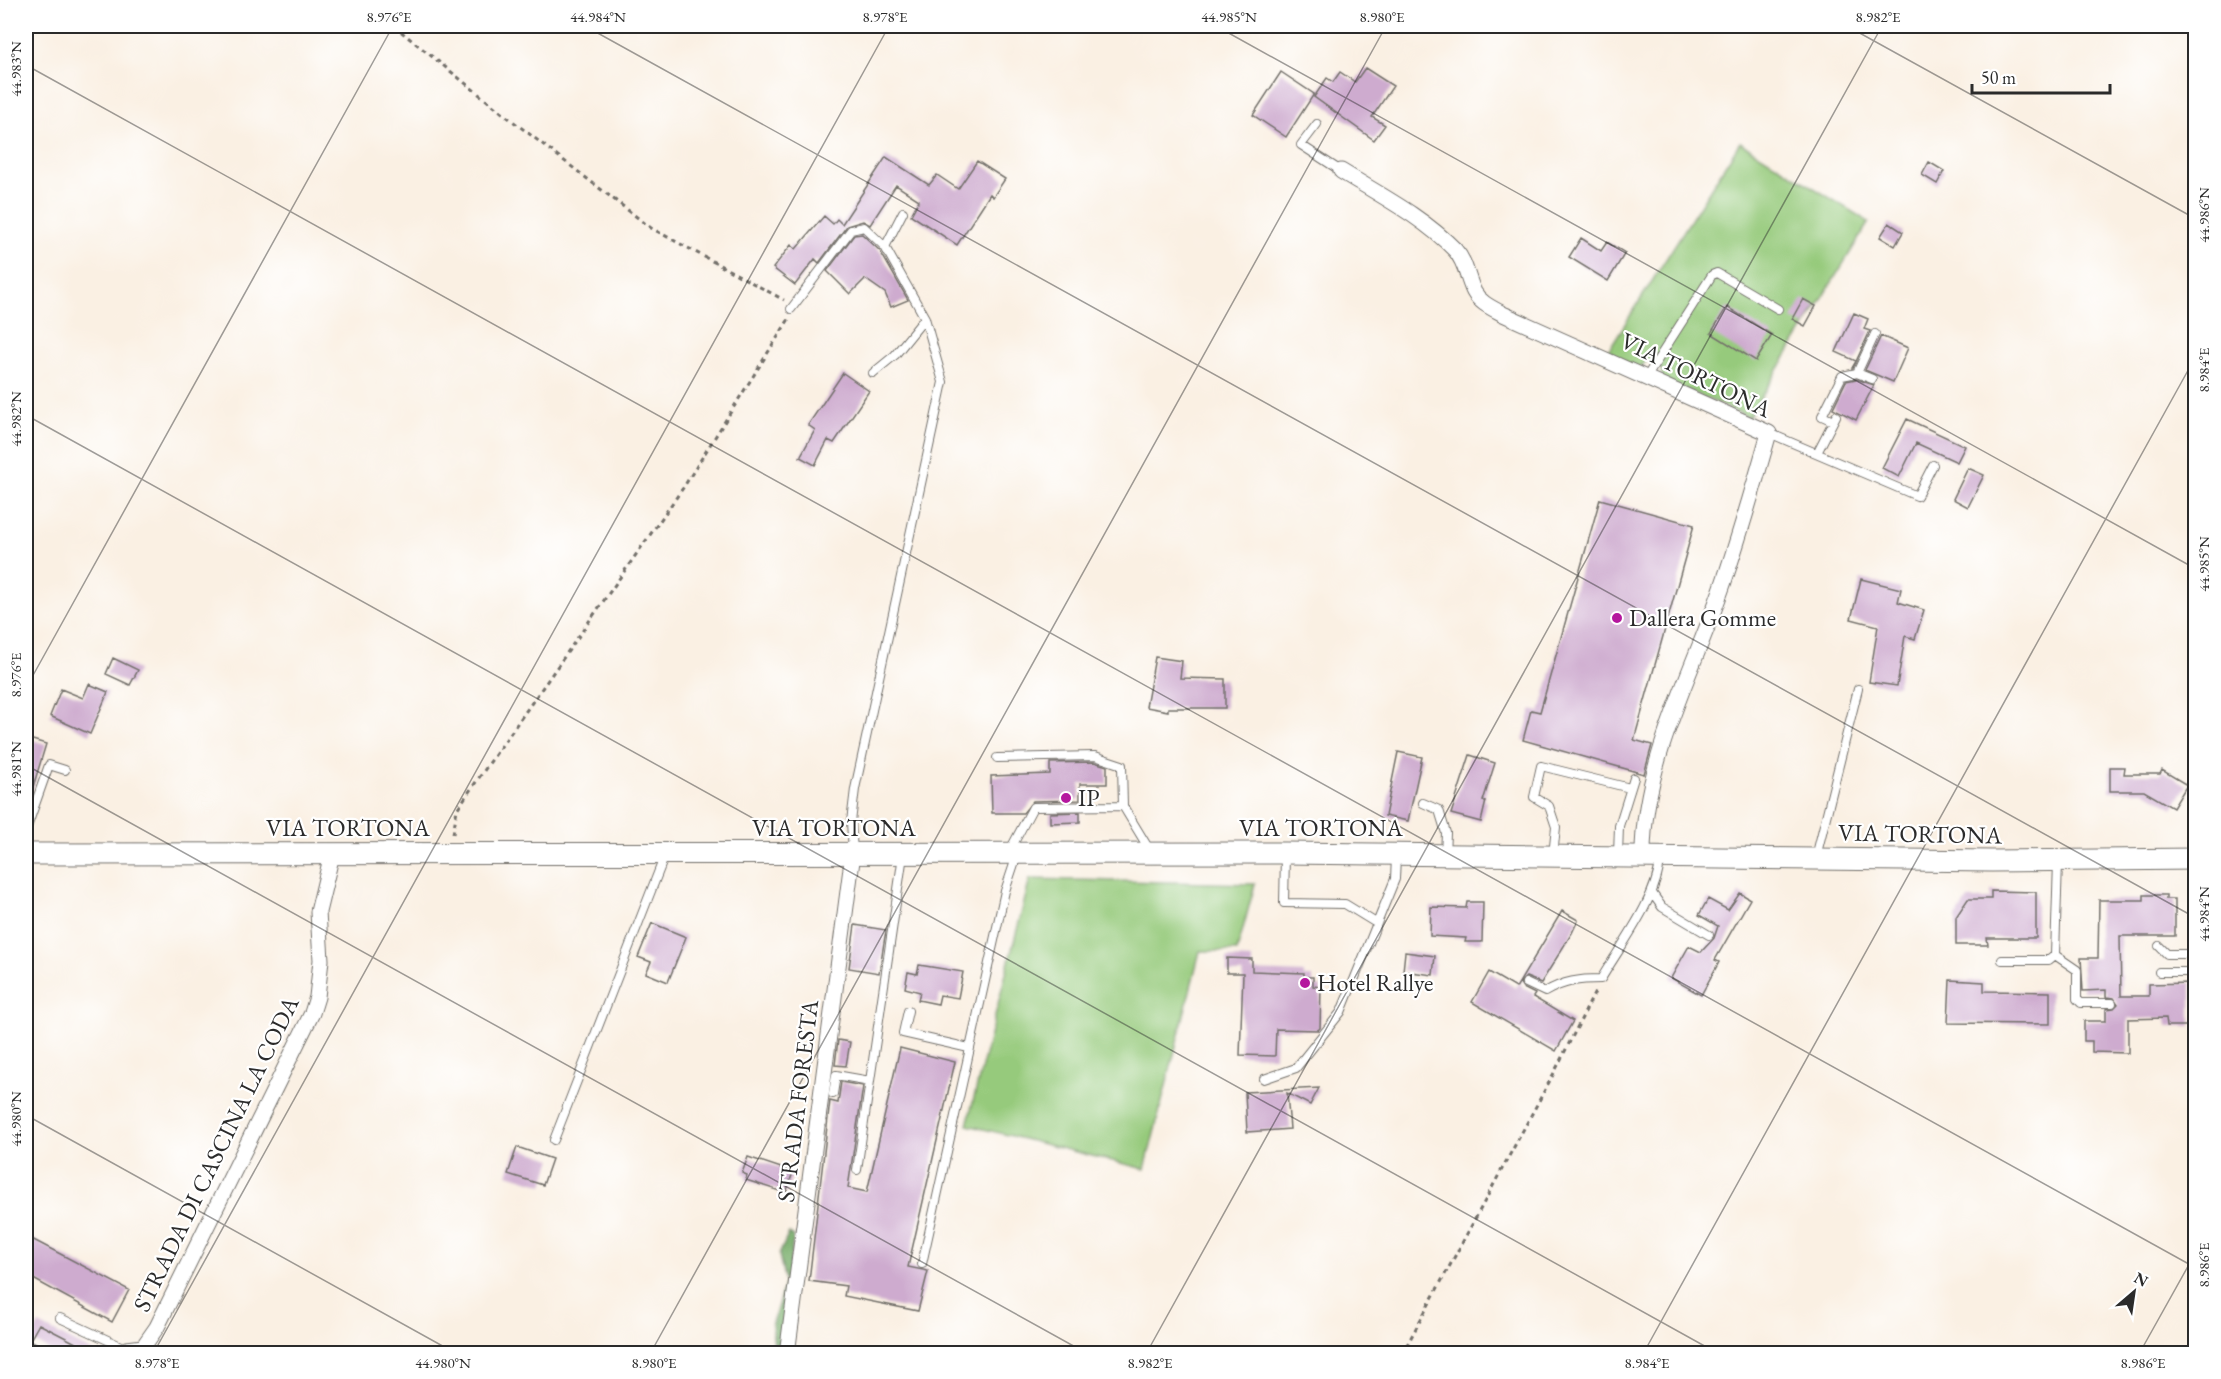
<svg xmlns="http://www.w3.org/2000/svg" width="2221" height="1379" font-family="'EB Garamond',serif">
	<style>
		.green { fill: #96ca7b; stroke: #607a53; stroke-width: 1.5 }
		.forest { fill: #78ae6b; stroke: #526c4b; stroke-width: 1.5 }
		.building { fill: #ceabcf }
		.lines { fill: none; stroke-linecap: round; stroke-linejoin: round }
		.service-casing { stroke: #73706b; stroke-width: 10 }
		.minor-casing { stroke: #73706b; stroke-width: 17 }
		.secondary-casing { stroke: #73706b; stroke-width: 23 }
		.path { stroke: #73706b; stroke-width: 3; stroke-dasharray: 4.5 4.5; stroke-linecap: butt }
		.service { stroke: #fff; stroke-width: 8 }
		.minor { stroke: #fff; stroke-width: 15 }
		.secondary { stroke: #fff; stroke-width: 21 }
		.ticks { fill: none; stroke: #2b2b2b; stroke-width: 1.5; stroke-opacity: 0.45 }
		.poi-dot { fill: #b5179e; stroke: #fff; stroke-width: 2 }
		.labels { text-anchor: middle; stroke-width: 4.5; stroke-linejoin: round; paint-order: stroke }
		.street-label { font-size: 24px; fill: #2b2b2b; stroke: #fff }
		.poi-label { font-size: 24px; fill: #2b2b2b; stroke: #fff; text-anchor: start }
		.neatline { fill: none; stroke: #2b2b2b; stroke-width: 2 }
		.ticks-label { font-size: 15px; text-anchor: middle; fill: #2b2b2b }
	</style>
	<rect width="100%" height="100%" fill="#fff"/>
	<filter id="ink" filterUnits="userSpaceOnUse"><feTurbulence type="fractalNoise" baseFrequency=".0167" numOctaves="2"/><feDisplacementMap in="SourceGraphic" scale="12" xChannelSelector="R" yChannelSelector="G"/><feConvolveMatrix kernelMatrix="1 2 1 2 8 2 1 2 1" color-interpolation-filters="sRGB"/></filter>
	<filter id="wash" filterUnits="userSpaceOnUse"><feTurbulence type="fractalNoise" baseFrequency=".008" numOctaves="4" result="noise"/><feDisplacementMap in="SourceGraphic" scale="24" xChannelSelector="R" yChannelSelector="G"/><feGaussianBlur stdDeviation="1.35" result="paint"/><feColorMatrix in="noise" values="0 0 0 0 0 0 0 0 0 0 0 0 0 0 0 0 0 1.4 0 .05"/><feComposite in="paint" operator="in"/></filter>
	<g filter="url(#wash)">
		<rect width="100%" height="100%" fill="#faf0e3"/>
		<path class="green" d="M1740,142l129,80 -120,195 -86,-37 -3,-15 -12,-6 -9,10 -33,-15z
			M1030,879l225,5 -18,67h-37l-55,218 -178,-44z"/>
		<path class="forest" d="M789,1233l5,3c-8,38 -4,78 -15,117l-5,-6 -2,-22 13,-43 -6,-27z"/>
		<g id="blocks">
			<path class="building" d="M1365,68l28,18 -21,31 13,8 -11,15 -60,-43 13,-19 6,4 7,-10 15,10z
				M1281,72l33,22 -28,43 -33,-22z
				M886,157l43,28 8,-10 21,14 19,-28 28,18 -12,18 -3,-3 -33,51 -46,-30 8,-15 -23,-15 -26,40 -7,-4 -16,5 -28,37 -4,-4 -20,26 -22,-17 18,-23 5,4 28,-33 9,8 4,-5 5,5z
				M1929,162l15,9 -7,13 -15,-9z
				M1889,223l14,9 -8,14 -15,-9z
				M862,234l18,17 28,49 -17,7 -6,-14 -20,-14 -15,15 -23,-23 27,-36z
				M1581,238l20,13 6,-9 18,11 -17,28 -39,-24z
				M1803,299l13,7 -11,20 -13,-7z
				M1727,307l45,28 -16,26 -45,-28z
				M1854,313l14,6 -4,10 6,2 -17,37h-1l4,-7 -20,-9z
				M1881,336l27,12 -15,34 -28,-12z
				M843,373l26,18 -35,52 -6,-3 -13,25 -15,-8 15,-27 -7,-5z
				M1856,379l18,6 -18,35 -23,-12 13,-27z
				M1907,419l58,27 -8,16 -41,-19 -17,34 -17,-9z
				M1968,468l16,7 -16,32 -15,-8z
				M1600,499l94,26 -60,215 18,5 -8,29 -121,-34 8,-30 9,2z
				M1861,579l40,10 -3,13 26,8 -9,29 -10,-3 -8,50 -28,-4 9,-56 -27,-7z
				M1155,657l27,4 -2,17 45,1v29h-57v3l-22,-4z
				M113,658l25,12 -8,15 -24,-11z
				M89,684l19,8 -18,42 -40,-18 11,-27 22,9z
				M26,738l20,6 -17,56 -3,-1z
				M1398,752l24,5 -14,64 -23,-5z
				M1470,755l25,8 -12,38h3l-5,21 -30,-8z
				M1094,762l13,4v18h-27v16l-47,1 -10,12h-31l-1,-37 59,-2v-11z
				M2110,767h15l-1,7h36l2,-4 25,15 -14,23 -29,-17h-34z
				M1080,812v10l-30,1v-10z
				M1991,891l45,1v46h-49l1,7h-32v-28l12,-18h23z
				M1740,893l10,6 -35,61 4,2 -18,33 -30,-17 18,-32 12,6 13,-14 4,-12 -19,-11 9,-16 20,11z
				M2144,895h22v4h9v37h-55l1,60h28v-12l42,-1v43h-24l-1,-8 -38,1v34l-36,-1v-11h-8v-20h22v-12l8,-1 4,-4 -4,-6 -8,-1v-7l-23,1 -2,-33h17l1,-58h45z
				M1467,902h16l-1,40h-17l1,-4 -36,-2 1,-29 35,1z
				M1562,911l16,9 -6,13 -31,50 -15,-6 -6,6 3,5 12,6 -2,3 40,24 -17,30 -84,-49 17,-30 27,16z
				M652,923l34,14 -18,45 -22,-9 5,-11 -13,-5z
				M855,925l31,5 -7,43 -30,-5z
				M1405,952l30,4 -2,19 -30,-4z
				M1227,958l25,1v12l52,2v4h9v9l8,1 -1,41 -2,2 -42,-1 -1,27 -35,-1 3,-82h-16z
				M919,965l44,7 -5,26 -18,-3 -2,9 -20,-4 2,-8 -15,-4 3,-16 9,2z
				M1950,980l34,2v9l66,1v32l-102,-1z
				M838,1040l12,2 -4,24 -11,-1z
				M900,1048l55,14 -47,205 20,4 -10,40 -74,-15 2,-10 -37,-5 21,-180 8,2 3,-21 22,4 -15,102 19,4z
				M1319,1088l-9,17 -23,-12 3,36 -43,3 -2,-40z
				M517,1147l35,12 -9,26 -35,-11z
				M748,1157l45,15 -7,21 -40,-13 1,-5 -5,-2z
				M26,1236l103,54 -17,32 -86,-47z
				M39,1324l56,29h-40l-25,-13z"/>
		</g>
	</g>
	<g filter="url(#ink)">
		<use href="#blocks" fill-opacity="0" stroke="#73706b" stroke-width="1.5"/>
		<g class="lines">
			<g class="service-casing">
				<path id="service" d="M1317,124l-16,21 40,26
					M791,309l60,-79 13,-3 21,20
					M873,373l22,-18 30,-37
					M1857,373l15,6
					M1646,378l66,-103 5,-2 61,36
					M1833,421l-11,-5 20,-40 15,-3 18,-39
					M1769,433l148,63 16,-31
					M1817,453l19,-37
					M997,758l98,-2 27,9 1,41
					M1423,803l16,7 7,23 -1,21
					M26,830l23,-65 16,5
					M1010,850l23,-43 90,-1 26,43
					M853,852l-2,-30 4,-33 88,-407 -18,-64 -40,-71 18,-35
					M1285,855l-1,48 61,1 31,19
					M1618,855l1,-29 15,-48
					M1553,856l3,-29 -7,-21 -15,-9 7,-31 89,22
					M1816,857l42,-168
					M1652,893l10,14 47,28
					M2159,946l8,8h29
					M2055,955l22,15v29l4,4h31
					M2002,960h47l6,-5 3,-93
					M2159,972h37
					M1526,983l19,9c19,-11 34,-13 56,-13 20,-34 56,-80 59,-119
					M908,1011l-5,22 66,15
					M1264,1079l32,-11 45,-56 54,-133 1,-22
					M833,1094l3,-19 34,6
					M554,1140l111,-285
					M857,1170l46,-315
					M922,1264l83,-373 12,-36
					M60,1318l67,31"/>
			</g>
			<g class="minor-casing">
				<path id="minor" d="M2195,26h1
					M1341,171c39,24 82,46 114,79 11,12 12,28 19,42 6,11 18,16 29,22l266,119c-15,53 -30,106 -48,157 -30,86 -79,175 -78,267
					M127,1349l16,-2 14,-20 155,-314 5,-16 4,-37 -3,-48 14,-58
					M787,1354l66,-501"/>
			</g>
			<g class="secondary-casing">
				<path id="secondary" d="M26,854l1259,-1 707,8 204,-2"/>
			</g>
			<path class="path" d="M394,26l116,93 141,109 133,72
				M453,834l4,-25 226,-321 106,-169
				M1402,1354l152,-281 41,-81"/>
			<use href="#service" class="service"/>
			<use href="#minor" class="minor"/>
			<use href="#secondary" class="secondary"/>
		</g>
	</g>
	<path class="ticks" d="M585,26l1611,892M1216,26l980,543M1847,26l349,193M26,65l2170,1203M26,415l1693,939M26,688l367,-662M26,765l1062,589M26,1115l431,239M153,1354l736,-1328M650,1354l736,-1328M1146,1354l736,-1328M1643,1354l553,-998M2139,1354l57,-102"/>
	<g class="poi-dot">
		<circle cx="1617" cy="618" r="6"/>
		<circle cx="1066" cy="798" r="6"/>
		<circle cx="1305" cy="983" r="6"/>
	</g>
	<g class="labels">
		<g class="street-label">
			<text transform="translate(1696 375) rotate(26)" y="8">VIA TORTONA</text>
			<text x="348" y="836">VIA TORTONA</text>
			<text x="834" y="836">VIA TORTONA</text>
			<text x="1321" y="836">VIA TORTONA</text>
			<text transform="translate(1920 834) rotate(1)" y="8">VIA TORTONA</text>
			<text transform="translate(798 1101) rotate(-83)" y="8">STRADA FORESTA</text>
			<text transform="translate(216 1154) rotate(-64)" y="8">STRADA DI CASCINA LA CODA</text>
		</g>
		<g class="poi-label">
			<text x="1629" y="626">Dallera Gomme</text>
			<text x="1078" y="806">IP</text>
			<text x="1317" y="991">Hotel Rallye</text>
		</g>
	</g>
	<rect width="2221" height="1379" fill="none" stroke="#fff" stroke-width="66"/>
	<g transform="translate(2134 1292) rotate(29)" stroke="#ffffff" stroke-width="4.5" paint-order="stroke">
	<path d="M0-4.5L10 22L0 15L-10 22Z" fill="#2b2b2b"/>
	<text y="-9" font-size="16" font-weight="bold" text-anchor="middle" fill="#2b2b2b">N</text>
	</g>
	<path d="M1972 84v9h138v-9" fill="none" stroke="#2b2b2b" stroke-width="3"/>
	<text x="1981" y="84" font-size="18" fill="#2b2b2b" stroke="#ffffff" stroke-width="4.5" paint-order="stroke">50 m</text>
	<rect x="33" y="33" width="2155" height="1313" class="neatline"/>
	<g class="ticks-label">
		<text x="389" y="22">8.976°E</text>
		<text x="598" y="22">44.984°N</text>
		<text x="885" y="22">8.978°E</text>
		<text x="1229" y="22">44.985°N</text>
		<text x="1382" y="22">8.980°E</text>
		<text x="1878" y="22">8.982°E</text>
		<text transform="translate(16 69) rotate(-90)" y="5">44.983°N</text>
		<text transform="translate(2204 215) rotate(-90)" y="5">44.986°N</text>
		<text transform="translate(2204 370) rotate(-90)" y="5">8.984°E</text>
		<text transform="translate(16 419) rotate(-90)" y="5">44.982°N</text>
		<text transform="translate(2204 564) rotate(-90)" y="5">44.985°N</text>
		<text transform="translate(16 675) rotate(-90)" y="5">8.976°E</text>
		<text transform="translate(16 769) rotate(-90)" y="5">44.981°N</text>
		<text transform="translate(2204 914) rotate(-90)" y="5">44.984°N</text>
		<text transform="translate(16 1119) rotate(-90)" y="5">44.980°N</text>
		<text transform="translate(2204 1265) rotate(-90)" y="5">8.986°E</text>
		<text x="157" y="1368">8.978°E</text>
		<text x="443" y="1368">44.980°N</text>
		<text x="654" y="1368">8.980°E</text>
		<text x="1150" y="1368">8.982°E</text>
		<text x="1647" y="1368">8.984°E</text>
		<text x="2143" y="1368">8.986°E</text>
	</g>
</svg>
